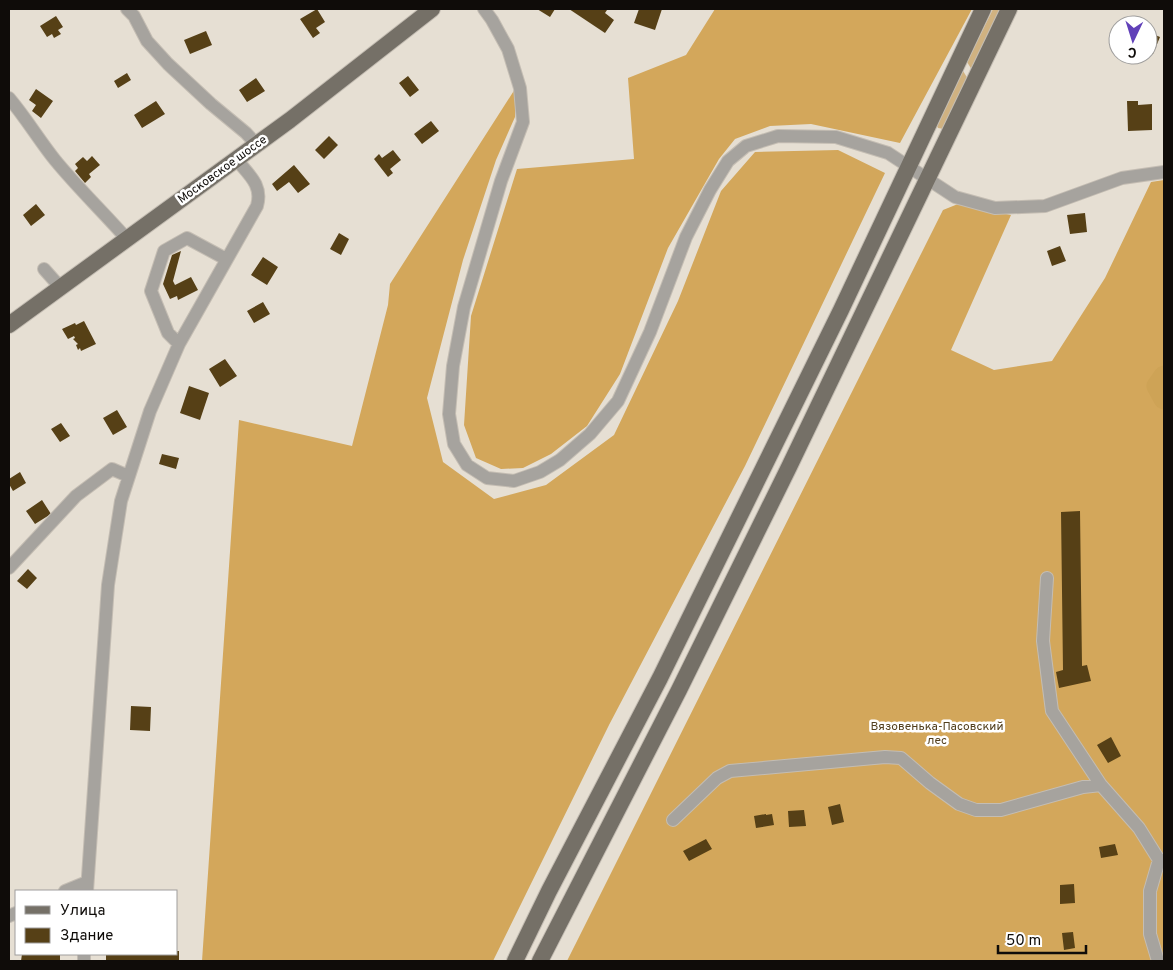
<svg xmlns="http://www.w3.org/2000/svg" width="1173" height="970" font-family="Overpass,sans-serif">
	<style>
		.green { fill: #d0b281 }
		.forest { fill: #d3a75b }
		.lines { fill: none; stroke-linecap: round; stroke-linejoin: round }
		.river { stroke: #cea356; stroke-width: 21 }
		.building { fill: #564016 }
		.minor-casing { stroke: #c4bdb3; stroke-width: 14 }
		.major-casing { stroke: #c4bdb3; stroke-width: 18 }
		.minor { stroke: #a6a39e; stroke-width: 12 }
		.major { stroke: #757067; stroke-width: 16 }
		.labels { text-anchor: middle; stroke-width: 5; stroke-linejoin: round; paint-order: stroke }
		.street-label { font-size: 12px; fill: #0f0c09; stroke: #fff }
		.park-label { font-size: 12px; fill: #53401f; stroke: #fff }
	</style>
	<rect width="100%" height="100%" fill="#e6dfd3"/>
	<path class="green" d="M993,9h10l-31,61 -5,-8z
		M963,71l5,8 -24,50 -6,-1 -1,-2z"/>
	<path class="forest" d="M715,9h257l-72,134 -89,-19 -41,2 -35,13 -16,20 -51,89 -48,126 -33,52 -36,28 -28,14 -22,1 -25,-11 -12,-33 7,-109 46,-147 117,-10 -6,-81 58,-23z
		M515,89v28l-19,43 -33,100 -36,138 16,64 51,37 52,-14 68,-50 64,-134 43,-110 34,-39 83,-2 47,23 -140,293 -136,259 -116,236h-291l37,-541 113,26 36,-141 2,-21z
		M1164,180v781h-597l376,-751 15,-6 53,11 -60,135 43,20 58,-9 53,-83 46,-96z"/>
	<g class="lines">
		<path class="river" d="M1164,376l-7,10 7,13"/>
	</g>
	<path class="building" d="M317,9l8,13 -9,6 4,5 -7,5 -13,-19z
		M537,9h18l-5,8z
		M569,9h36l2,1 -2,3 9,7 -9,13z
		M639,9h23l-7,21 -21,-7z
		M56,16l7,11 -5,3 3,4 -7,4 -2,-4 -5,3 -7,-11z
		M206,31l6,14 -22,9 -6,-14z
		M1148,32l12,5 -7,17 -5,-2z
		M127,73l4,7 -13,8 -4,-7z
		M408,76l11,14 -9,7 -11,-14z
		M256,78l9,13 -18,11 -8,-12z
		M36,89l17,12 -12,17 -9,-7 4,-6 -7,-5z
		M156,101l9,13 -23,14 -8,-13z
		M1127,101h11v4l14,-1v26l-24,1z
		M431,121l8,10 -17,13 -8,-10z
		M329,136l9,9 -14,14 -9,-9z
		M393,150l8,10 -11,9 3,4 -5,4 -14,-18 5,-5 3,4z
		M92,156l8,9 -11,9 2,3 -6,6 -10,-12 3,-3 -3,-4 8,-7 4,4z
		M294,165l16,19 -12,9 -9,-11 -12,9 -5,-7z
		M36,204l9,11 -14,11 -8,-11z
		M1085,213l2,19 -17,2 -3,-19z
		M339,233l10,6 -8,16 -11,-6z
		M1060,246l6,15 -14,5 -5,-15z
		M181,251l-8,30 2,4 16,-8 7,13 -20,10 -1,-4 -7,3 -7,-15 9,-29z
		M263,257l15,10 -11,18 -16,-10z
		M263,302l7,12 -16,9 -7,-12z
		M84,321l12,23 -15,7 -1,-3 -2,2 -2,-5 2,-1 -5,-5 2,-1 -1,-2 -6,3 -6,-10 13,-6 1,2z
		M225,359l12,17 -17,11 -11,-18z
		M189,386l20,7 -9,27 -20,-7z
		M117,410l10,17 -14,8 -10,-17z
		M61,423l9,13 -10,6 -9,-13z
		M162,454l17,4 -3,11 -17,-5z
		M20,472l6,11 -13,8 -4,-7v-5z
		M42,500l9,14 -16,10 -9,-13z
		M1080,511l2,155 5,-1 4,16 -32,7 -3,-16 7,-2 -2,-158z
		M28,569l9,9 -10,11 -10,-8z
		M131,706l20,1 -1,24 -20,-1z
		M1111,737l10,19 -13,7 -11,-18z
		M840,804l4,18 -12,3 -4,-18z
		M804,810l2,16 -17,1 -1,-16z
		M766,814v1l6,-1 2,11 -18,3 -2,-12z
		M706,839l6,10 -23,12 -6,-10z
		M1115,844l3,11 -17,3 -2,-11z
		M1074,884l1,19 -15,1v-19z
		M1073,932l2,16 -11,2 -2,-17z
		M176,951h3v10h-73v-7h70z
		M22,954h38v7h-39z"/>
	<g class="lines">
		<g class="minor-casing">
			<path id="minor" d="M127,9l7,7 13,25 21,23 43,40 35,29 10,11
				M484,9l8,11 16,29 12,39 3,34 -22,59 -37,126 -11,59 -4,48 5,30 13,21 20,13 27,3 26,-9 20,-12 30,-26 28,-33 32,-69 36,-95 24,-47 18,-29 18,-15 32,-10 58,1 52,16 67,44 40,11 50,-2 77,-28 42,-6
				M9,98c17,20 30,42 46,62 23,28 48,52 71,78
				M44,269l16,18
				M179,344l-11,-11 -17,-42 13,-40 23,-13 39,21
				M9,568l67,-72 36,-27 16,7
				M1047,578l-4,63 9,70 49,74
				M673,820l44,-42 13,-7 155,-14 16,1 29,25 29,21 17,6h25l82,-23 18,-2 38,43 20,32h5
				M65,891l22,-9
				M87,891l21,-306 13,-84 29,-90 29,-67 78,-138c6,-21 -8,-31 -21,-47
				M9,916l7,-3
				M84,961v-7
				M1158,961l-8,-27v-43l9,-31"/>
		</g>
		<g class="major-casing">
			<path id="major" d="M9,325l281,-205 142,-111
				M515,961l34,-70 111,-213 181,-368 142,-301
				M540,961l139,-271 110,-223 220,-458"/>
		</g>
		<use href="#minor" class="minor"/>
		<use href="#major" class="major"/>
	</g>
	<g class="labels">
		<g class="street-label">
			<text transform="translate(222 169) rotate(-36)" y="4">Московское шоссе</text>
		</g>
		<g class="park-label">
			<text x="937" y="730">Вязовенька-Пасовский<tspan x="937" dy="14">лес</tspan></text>
		</g>
	</g>
	<rect width="1173" height="970" fill="none" stroke="#0f0c09" stroke-width="20"/>
	<rect x="15" y="890" width="162" height="65" fill="#ffffff" stroke="#9f9e9d"/>
	<rect x="25" y="906" width="25" height="8" fill="#757067" stroke="#9f9e9d"/>
	<text x="60" y="915" font-size="15" fill="#0f0c09">Улица</text>
	<rect x="25" y="928" width="25" height="15" fill="#564016" stroke="#9f9e9d"/>
	<text x="60" y="940" font-size="15" fill="#0f0c09">Здание</text>
	<g transform="translate(1133 40) rotate(184)"><circle r="24" fill="#ffffff" stroke="#9f9e9d"/>
	<path d="M0-4L9 19L0 12L-9 19Z" fill="#6141b9"/>
	<text y="-8" font-size="14" font-weight="bold" text-anchor="middle" fill="#0f0c09">С</text>
	</g>
	<path d="M998 945v8h88v-8" fill="none" stroke="#0f0c09" stroke-width="2.5"/>
	<text x="1006" y="945" font-size="15" fill="#0f0c09" stroke="#ffffff" stroke-width="4" paint-order="stroke">50 m</text>
</svg>
